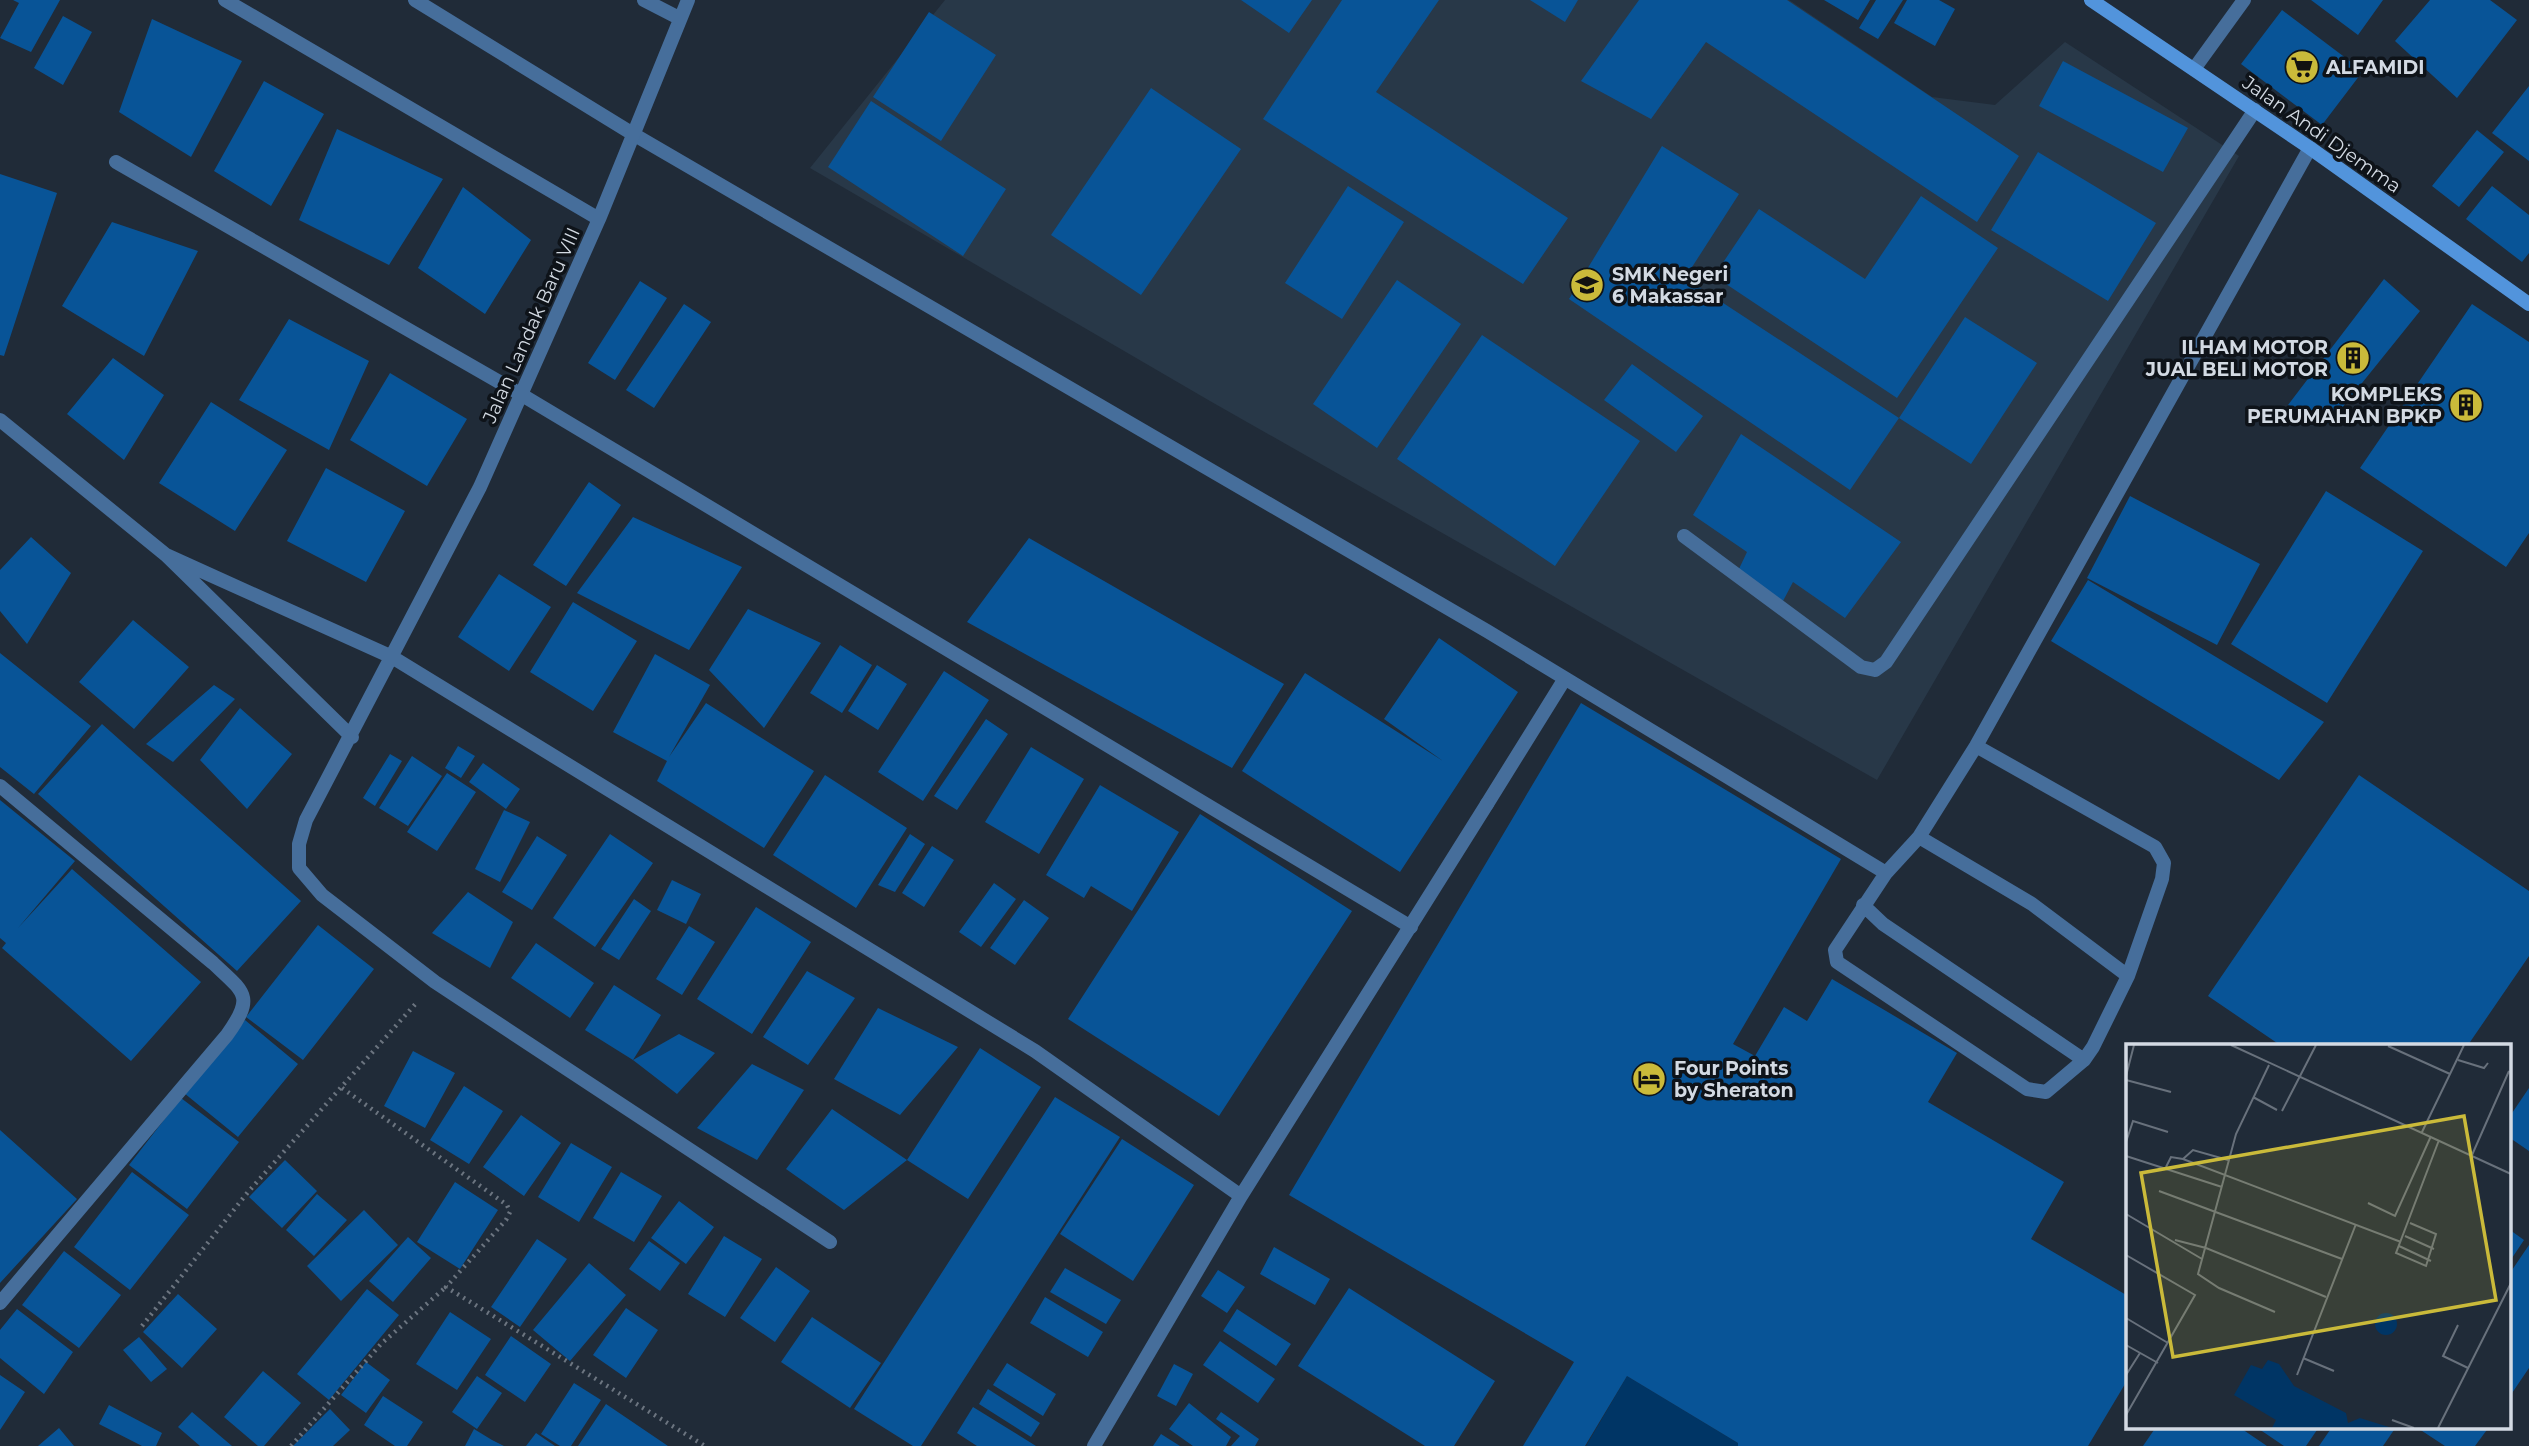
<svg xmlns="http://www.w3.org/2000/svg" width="2529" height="1446" font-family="Montserrat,sans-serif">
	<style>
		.built { fill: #283848 }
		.green { fill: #003565 }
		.building { fill: #085497 }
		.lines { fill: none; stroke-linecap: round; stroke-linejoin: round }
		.path { stroke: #6c7580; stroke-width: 4.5; stroke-dasharray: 2 5; stroke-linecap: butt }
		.service { stroke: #466e9b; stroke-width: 14 }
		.minor { stroke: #466e9b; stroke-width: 14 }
		.secondary { stroke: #5294dc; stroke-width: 14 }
		.labels { text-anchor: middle; stroke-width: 7; stroke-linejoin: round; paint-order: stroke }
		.poi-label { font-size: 19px; font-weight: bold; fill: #d3dae3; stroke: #0e1319; text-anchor: start }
		.street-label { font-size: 19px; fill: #d3dae3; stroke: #0e1319 }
		.inset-road { fill: none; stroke: #68717c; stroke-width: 2 }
		.view { fill: #caba3a; fill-opacity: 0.15; stroke: #caba3a; stroke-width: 3.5 }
		.inset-edge { fill: none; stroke: #d3dae3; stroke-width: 3.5 }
	</style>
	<rect width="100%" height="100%" fill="#202b38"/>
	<path class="built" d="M945,0h844l143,97 63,8 70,-63 174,114 -362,624 -667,-379 -400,-233z"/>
	<path class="green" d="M1627,1376l111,67v3h-152z"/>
	<path class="building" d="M13,0h47l-29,52 -31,-14 19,-35z
		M1241,0h71l-23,33z
		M1342,0h97l-63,92 192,126 -45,66 -260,-165z
		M1530,0h48l-13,22z
		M1639,0h148l232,156 -42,66 -271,-180 -55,77 -70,-38z
		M1824,0h46l-12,20z
		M1876,0h27l-25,39 -19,-11z
		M1907,0h32l16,9 -20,37 -41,-23z
		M2311,0h72l-25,35z
		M2430,0h60l27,20 -60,78 -62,-57z
		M2282,10l81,61 -41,54 -81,-61z
		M929,12l67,43 -55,86 -68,-44z
		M63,16l29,16 -29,53 -29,-17z
		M152,19l90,42 -51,96 -72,-45z
		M2063,61l125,67 -25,44 -124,-66z
		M264,81l60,33 -53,92 -57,-35z
		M2529,86v75l-37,-28z
		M1151,88l90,61 -100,146 -90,-60z
		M871,101l135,88 -43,67 -135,-89z
		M337,129l106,50 -54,86 -90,-45z
		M2477,130l27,22 -45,55 -27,-21z
		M1662,146l77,48 -54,84 214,140 -49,72 -281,-191z
		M2038,152l118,71 -48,78 -117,-71z
		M0,174l57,19 -53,163 -4,-1z
		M1348,186l56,36 -62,97 -57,-36z
		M2492,186l37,29v38l-7,9 -56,-43z
		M463,187l68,53 -46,74 -67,-46z
		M1921,196l77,52 -101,150 -183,-122 45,-67 106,70z
		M112,222l86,29 -54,105 -82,-50z
		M2384,279l36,32 -91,113 -41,-19z
		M1397,280l64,44 -84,124 -64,-44z
		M640,281l27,17 -52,82 -27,-17z
		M684,304l27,18 -57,86 -28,-18z
		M2472,304l57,38v191l-23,34 -146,-99z
		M1965,317l72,46 -66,101 -72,-46z
		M289,319l80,42 -40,89 -90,-50z
		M1482,335l158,106 -85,125 -158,-107z
		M113,358l51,37 -40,65 -57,-46z
		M1632,364l71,52 -27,36 -72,-52z
		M390,373l77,46 -40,67 -77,-46z
		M211,402l76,48 -52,81 -76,-48z
		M1741,434l160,108 -56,76 -52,-36 -10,19 -45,-30 9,-19 -54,-37z
		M326,468l79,43 -39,71 -79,-41z
		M589,482l32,23 -55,81 -33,-21z
		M2326,491l97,60 -96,152 -96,-59z
		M2130,496l130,68 -43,81 -130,-67z
		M633,517l109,50 -53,83 -112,-57z
		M31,537l40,36 -44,71 -27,-33v-41z
		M1029,538l255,146 -52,84 -265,-146z
		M499,574l52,33 -42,64 -51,-34z
		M2088,580l236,142 -45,58 -228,-139z
		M573,602l64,39 -44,70 -63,-39z
		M748,609l73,34 -57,85 -55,-58z
		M133,620l56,47 -55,62 -55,-47z
		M1439,638l79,54 -118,180 -158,-101 63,-98 138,88 -59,-42z
		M840,645l32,20 -30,48 -32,-20z
		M0,653l91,73 -57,68 -34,-27z
		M655,654l55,31 -41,72 37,-54 108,68 -50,77 -107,-67 10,-20 -54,-29z
		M877,665l30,19 -29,46 -30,-19z
		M944,671l45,29 -66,101 -45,-29z
		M214,685l21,14 -62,63 -27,-18z
		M1581,703l260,156 -108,185 22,12 29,-49 23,14 25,-42 125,74 -29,49 136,80 -33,57 97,57v83l-40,67h-350v-3l-111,-67 -42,70h-62l51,-84 -285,-167z
		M240,708l52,46 -45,55 -47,-49z
		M986,719l22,15 -51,76 -23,-14z
		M102,724l199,177 -64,70 -199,-177z
		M458,746l17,10 -14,22 -16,-10z
		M1031,747l53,32 -45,75 -54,-32z
		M390,754l12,7 -27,45 -12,-8z
		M412,756l30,20 -34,50 -29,-18z
		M483,763l37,26 -14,20 -37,-27z
		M447,773l29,19 -39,59 -30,-19z
		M825,775l82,53 -51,80 -83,-53z
		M2359,775l170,116v65l-61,89h-188l-72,-49z
		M1100,785l79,47 -47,79 -41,-25 -7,12 -38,-23z
		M0,800l75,61 -57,67 54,-59 129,113 -70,79 -129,-113 4,-5 -6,-5z
		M504,810l26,12 -30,60 -25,-13z
		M1200,814l152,97 -133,205 -151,-97z
		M610,834l43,29 -58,84 -42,-29z
		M910,834l15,10 -30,48 -17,-7z
		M537,836l30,19 -35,55 -30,-18z
		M932,846l22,14 -30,47 -22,-14z
		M672,880l29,14 -15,30 -29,-14z
		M994,883l22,16 -35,48 -22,-15z
		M468,892l45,30 -23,46 -58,-35z
		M634,899l17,12 -32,49 -18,-11z
		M1024,900l25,18 -34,47 -25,-17z
		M756,907l55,35 -59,92 -55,-35z
		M318,925l56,44 -71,91 -57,-43z
		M689,926l26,16 -33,53 -26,-16z
		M536,943l58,40 -24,35 -59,-40z
		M807,971l48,27 -47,67 -45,-28z
		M614,985l47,30 -28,45 -48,-30z
		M878,1008l80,39 -58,68 -66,-36z
		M245,1020l53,44 -60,73 -54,-44z
		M679,1034l36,19 -38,41 -44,-34z
		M980,1048l61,39 -73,112 -61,-39z
		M413,1051l42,22 -30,55 -41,-22z
		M752,1064l52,26 -47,70 -60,-32z
		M464,1086l39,25 -34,53 -39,-24z
		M2529,1088v63l-19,-13v-22z
		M1055,1097l65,40 -199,309h-8l-59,-37z
		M181,1098l58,44 -52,67 -58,-44z
		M832,1109l75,51 -63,50 -58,-41z
		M521,1115l40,28 -37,53 -41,-29z
		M0,1130l77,69 -77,84z
		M1122,1139l72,46 -61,96 -73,-47z
		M571,1143l41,24 -33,55 -41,-25z
		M285,1160l32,31 -35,37 -33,-31z
		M132,1172l57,43 -59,75 -56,-43z
		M621,1172l41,24 -28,46 -41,-24z
		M455,1182l43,28 -38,59 -43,-27z
		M317,1194l30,26 -33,36 -28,-26z
		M679,1201l35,26 -28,37 -35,-26z
		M364,1210l34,35 -57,56 -34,-35z
		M2510,1230l14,10 -14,21z
		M724,1236l38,23 -37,58 -37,-23z
		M408,1237l23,21 -38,44 -24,-21z
		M537,1239l30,20 -47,68 -29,-20z
		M649,1241l31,22 -20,28 -31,-22z
		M2529,1245v123l-19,28v-123z
		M1274,1247l56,32 -15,26 -55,-31z
		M64,1251l57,44 -42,53 -57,-43z
		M589,1263l37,32 -56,66 -37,-31z
		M776,1267l34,24 -35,51 -35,-24z
		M1065,1268l56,32 -15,24 -56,-32z
		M1218,1270l27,17 -18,26 -26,-17z
		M1349,1288l146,93 -41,65h-29l-127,-80z
		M367,1289l32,26 -70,85 -32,-26z
		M178,1294l39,35 -35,39 -39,-36z
		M1045,1297l58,35 -15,25 -58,-34z
		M626,1308l32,22 -32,48 -33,-23z
		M17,1309l56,43 -29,42 -44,-36v-28z
		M1237,1309l54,35 -15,22 -53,-35z
		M450,1312l41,27 -34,51 -41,-26z
		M812,1317l69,46 -31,45 -69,-46z
		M511,1336l40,28 -26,38 -40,-27z
		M139,1337l28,32 -16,13 -28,-32z
		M1220,1341l55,38 -17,24 -55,-38z
		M366,1362l24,18 -24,33 -25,-18z
		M1007,1363l49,31 -13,22 -50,-31z
		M1174,1364l19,10 -17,32 -19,-10z
		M263,1371l38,32 -37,43h-6l-34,-29z
		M0,1375l25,17 -25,38z
		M477,1376l25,17 -25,36 -25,-17z
		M574,1383l27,17 -30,46h-11l-19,-12z
		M988,1389l52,34 -9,14 -52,-33z
		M383,1396l40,26 -16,24h-12l-31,-21z
		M1189,1403l42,34 -5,9h-33l-24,-17z
		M606,1404l62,42h-90z
		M109,1405l53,28 -6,13h-14l-43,-22z
		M973,1407l63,39h-59l-20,-13z
		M330,1409l20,21 -17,16h-40z
		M192,1412l40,34h-32l-22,-19z
		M1221,1412l38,27 -4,7h-24l9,-10 -24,-17z
		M2156,1427h83l28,19h-124z
		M2256,1427h63l-13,19h-22z
		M2332,1427h64l-13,19h-64z
		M2416,1427h73l-14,19h-30z
		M59,1428l15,18h-36z
		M474,1429l18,11 12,6h-39z
		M536,1433l19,13h-29z
		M1161,1434l19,12h-27z"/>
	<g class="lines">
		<path class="path" d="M342,1088l165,117 3,7 -4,8 -60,67 259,159
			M142,1326l106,-134 170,-191
			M291,1446l90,-102 65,-57"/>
		<path class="service" d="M633,134l854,497 399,242
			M1684,536l177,131 14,3 11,-8 369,-552
			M1976,746l179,101 9,16 -2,16 -34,97 -35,71 -9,13 -38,32 -19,-3 -190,-127 -2,-12 51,-77 33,-36 57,-91 334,-598
			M0,786l213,177c32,30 42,33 14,72l-227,268
			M1487,804l77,-124
			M1919,837l113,67 96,72
			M1863,905l20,19 201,136"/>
		<path class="minor" d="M225,0l374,219
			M415,0l218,134
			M644,0l35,18
			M688,0l-89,219 -119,268 -174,333 -7,24v24l23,27 113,87 395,260
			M2194,69l50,-69
			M116,162l406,233 889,532
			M0,420l166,135 186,182
			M166,555l226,102 643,394 206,145
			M1094,1446l147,-250 246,-392"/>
		<path class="secondary" d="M2091,0l219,148 219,156"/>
	</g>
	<defs>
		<g id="supermarket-disc" transform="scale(1.75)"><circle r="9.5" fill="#caba3a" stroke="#0e1319"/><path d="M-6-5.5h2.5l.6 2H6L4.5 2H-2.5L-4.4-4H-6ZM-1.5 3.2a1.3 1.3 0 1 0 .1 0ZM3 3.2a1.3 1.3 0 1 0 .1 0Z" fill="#111"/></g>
		<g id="school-disc" transform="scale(1.75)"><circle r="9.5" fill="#caba3a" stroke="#0e1319"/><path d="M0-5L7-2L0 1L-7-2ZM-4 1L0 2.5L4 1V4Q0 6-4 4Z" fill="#111"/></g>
		<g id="building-disc" transform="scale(1.75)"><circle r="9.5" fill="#caba3a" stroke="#0e1319"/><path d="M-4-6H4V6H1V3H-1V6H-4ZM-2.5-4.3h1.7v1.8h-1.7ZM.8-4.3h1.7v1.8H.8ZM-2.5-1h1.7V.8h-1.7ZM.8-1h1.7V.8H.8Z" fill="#111"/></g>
		<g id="hotel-disc" transform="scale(1.75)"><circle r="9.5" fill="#caba3a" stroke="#0e1319"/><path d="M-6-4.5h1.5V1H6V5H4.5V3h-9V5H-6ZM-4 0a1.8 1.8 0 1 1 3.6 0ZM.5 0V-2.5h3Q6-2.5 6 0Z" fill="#111"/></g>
	</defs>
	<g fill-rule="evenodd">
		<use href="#supermarket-disc" x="2302" y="67"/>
		<use href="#school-disc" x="1587" y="285"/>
		<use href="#building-disc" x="2353" y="358"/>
		<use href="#building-disc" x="2466" y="405"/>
		<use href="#hotel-disc" x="1649" y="1079"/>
	</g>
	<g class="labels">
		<g class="poi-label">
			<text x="2326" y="74">ALFAMIDI</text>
			<text x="1612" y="281">SMK Negeri<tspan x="1612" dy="22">6 Makassar</tspan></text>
			<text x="2328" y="354" text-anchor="end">ILHAM MOTOR<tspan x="2328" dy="22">JUAL BELI MOTOR</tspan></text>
			<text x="2442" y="401" text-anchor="end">KOMPLEKS<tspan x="2442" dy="22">PERUMAHAN BPKP</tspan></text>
			<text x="1674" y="1075">Four Points<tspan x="1674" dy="22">by Sheraton</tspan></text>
		</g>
		<g class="street-label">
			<text transform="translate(2322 134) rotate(35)" y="7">Jalan Andi Djemma</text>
			<text transform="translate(531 325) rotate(-66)" y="7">Jalan Landak Baru VIII</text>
		</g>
	</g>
	<g transform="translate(2126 1044)">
		<rect width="385" height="385" fill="#202b38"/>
		<path d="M249 280a11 11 0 1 1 22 0a11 11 0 1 1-22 0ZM142,316l11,4 15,22 52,27 2,10 12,-5 32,10h-120l4,-8 -42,-25 17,-30 11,4z" fill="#003565"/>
		<path class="inset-road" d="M105,1l280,129M262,2l62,28M332,16l26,8 4,-5M143,21l-33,69 -38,140 21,14 56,24M0,32l8,-31M0,36l45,12M127,53l24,13M156,67l34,-66M296,88l42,-87M0,98l7,-21 35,11M346,111l37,-84M0,112l96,31M57,115l10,-9 35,10M40,123l5,-10 12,2 218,83M33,147l183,68M242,159l27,13 36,-80M0,170l76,45M284,179l26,11 -10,32 -30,-13 43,-113M279,192l29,13M49,196l31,8 120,49M273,202l32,15M0,211l69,40 -69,120M0,274l42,25M332,281l-15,31 25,12M0,301l32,18M177,314l31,13M0,331l14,-22M171,331l59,-151M266,376l22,8M312,384l73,-145"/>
		<path class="view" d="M338,72l32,184 -323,57 -32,-184z"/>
		<rect width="385" height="385" class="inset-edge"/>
	</g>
</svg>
